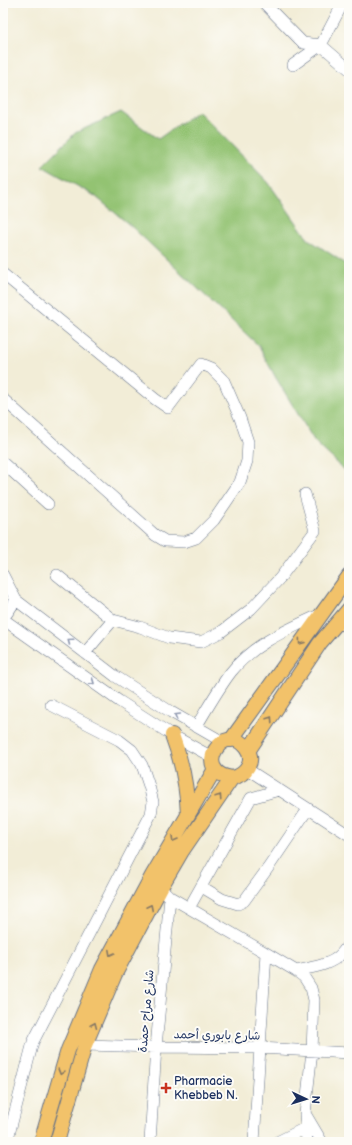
<svg xmlns="http://www.w3.org/2000/svg" width="352" height="1145" font-family="'Balsamiq Sans','Playpen Sans Arabic',sans-serif">
	<style>
		.green { fill: #93c372; stroke: #577968 }
		.lines { fill: none; stroke-linecap: round; stroke-linejoin: round }
		.minor-casing { stroke: #667288; stroke-width: 12 }
		.major-casing { stroke: #667288; stroke-width: 16 }
		.minor { stroke: #fff; stroke-width: 11 }
		.major { stroke: #f2c26a; stroke-width: 14 }
		.oneway { stroke: #8d97ae }
		.oneway2 { stroke: #867864 }
		.poi-dot { fill: #c8321e; stroke: #fdfcf7; stroke-width: 1.5 }
		.labels { text-anchor: middle; stroke-width: 4; stroke-linejoin: round; paint-order: stroke }
		.street-label { font-size: 12px; fill: #1b2f5e; stroke: #fdfcf7 }
		.poi-label { font-size: 12px; fill: #1b2f5e; stroke: #fdfcf7; text-anchor: start }
	</style>
	<rect width="100%" height="100%" fill="#fdfcf7"/>
	<filter id="ink" filterUnits="userSpaceOnUse"><feTurbulence type="fractalNoise" baseFrequency=".025" numOctaves="2"/><feDisplacementMap in="SourceGraphic" scale="8" xChannelSelector="R" yChannelSelector="G"/><feConvolveMatrix kernelMatrix="1 2 1 2 8 2 1 2 1" color-interpolation-filters="sRGB"/></filter>
	<filter id="wash" filterUnits="userSpaceOnUse"><feTurbulence type="fractalNoise" baseFrequency=".012" numOctaves="4" result="noise"/><feDisplacementMap in="SourceGraphic" scale="16" xChannelSelector="R" yChannelSelector="G"/><feGaussianBlur stdDeviation="0.9" result="paint"/><feColorMatrix in="noise" values="0 0 0 0 0 0 0 0 0 0 0 0 0 0 0 0 0 1.4 0 .05"/><feComposite in="paint" operator="in"/></filter>
	<g filter="url(#wash)">
		<rect width="100%" height="100%" fill="#f2edd7"/>
		<path class="green" d="M198,111l70,71 40,57 41,27v208l-34,-32 -39,-64 -18,-33 -126,-118 -37,-31 -53,-30 33,-33 46,-21 37,27z"/>
	</g>
	<g filter="url(#ink)">
		<g class="lines">
			<g class="minor-casing">
				<path id="minor" d="M264,3l39,40 18,2 28,24
					M293,65l28,-20 22,-42
					M3,274l152,125 13,9 33,-44 10,4 13,13 16,37 8,24 -1,19 -7,21 -26,38 -18,18 -12,4 -19,-1 -10,-6 -152,-136
					M3,463l45,41
					M3,575l13,25 99,76 56,36 52,30
					M57,575l56,45 -28,33
					M3,619l116,82 53,34 40,22
					M3,619l13,-19
					M113,620l27,7 29,11 32,4 20,-10 30,-23 29,-31 35,-47 -10,-37
					M338,622l11,6
					M196,727c11,-18 22,-38 35,-55 23,-29 58,-43 90,-58
					M247,769l102,66
					M202,887l20,12 16,5 6,-3 24,-33 40,-59
					M170,897l96,56 -12,189
					M189,908l62,-110 28,-8
					M266,953l30,18 8,6 7,11 3,12 -2,51 -7,63 2,28
					M296,971c15,-4 34,-5 45,-17 3,-3 5,-7 8,-10
					M85,1045l71,2 104,1 89,5
					M306,1115l16,27
					M7,1142l26,-100 118,-228 2,-12 -4,-16 -7,-21 -10,-15 -13,-10 -68,-35
					M150,1142l6,-95 14,-150 -4,-4
					M277,1142l28,-14"/>
			</g>
			<g class="major-casing">
				<path id="major" d="M172,735c10,26 15,52 16,80
					M231,740l118,-164
					M248,751l72,-108 29,-34
					M41,1142l27,-92 34,-81 50,-93 63,-107
					M57,1142l28,-97 30,-71 46,-87 21,-36 50,-73c14,-3 24,-17 14,-30 -21,-29 -56,24 -14,30"/>
			</g>
			<use href="#minor" class="minor"/>
			<use href="#major" class="major"/>
		</g>
		<defs><path id="oneway-chevron" d="M-2-3.5L2.5 0L-2 3.5" fill="none" stroke-width="1.6" stroke-linecap="round" stroke-linejoin="round"/></defs>
		<g class="oneway">
			<use href="#oneway-chevron" transform="translate(70 641) rotate(-143)"/>
			<use href="#oneway-chevron" transform="translate(92 682) rotate(35)"/>
			<use href="#oneway-chevron" transform="translate(177 716) rotate(-150)"/>
		</g>
		<g class="oneway2">
			<use href="#oneway-chevron" transform="translate(301 642) rotate(126)"/>
			<use href="#oneway-chevron" transform="translate(270 719) rotate(-56)"/>
			<use href="#oneway-chevron" transform="translate(219 797) rotate(-56)"/>
			<use href="#oneway-chevron" transform="translate(174 839) rotate(121)"/>
			<use href="#oneway-chevron" transform="translate(150 907) rotate(-63)"/>
			<use href="#oneway-chevron" transform="translate(111 953) rotate(118)"/>
			<use href="#oneway-chevron" transform="translate(94 1025) rotate(-67)"/>
			<use href="#oneway-chevron" transform="translate(61 1072) rotate(106)"/>
		</g>
	</g>
	<path class="poi-dot" d="M164 1082h4v4h4v4h-4v4h-4v-4h-4v-4h4z"/>
	<g class="labels">
		<g class="street-label">
			<text transform="translate(146 1011) rotate(-85)" y="4">شارع مراح حمدة</text>
			<text transform="translate(217 1035) rotate(1)" y="4">شارع بابوري أحمد</text>
		</g>
		<g class="poi-label">
			<text x="174" y="1085">Pharmacie<tspan x="174" dy="14">Khebbeb N.</tspan></text>
		</g>
	</g>
	<rect width="352" height="1145" fill="none" stroke="#fdfcf7" stroke-width="16"/>
	<g transform="translate(306 1099) rotate(94)" stroke="#fdfcf7" stroke-width="3" paint-order="stroke">
	<path d="M0-3L7 15L0 10L-7 15Z" fill="#1b2f5e"/>
	<text y="-6" font-size="11" font-weight="bold" text-anchor="middle" fill="#1b2f5e">N</text>
	</g>
</svg>
